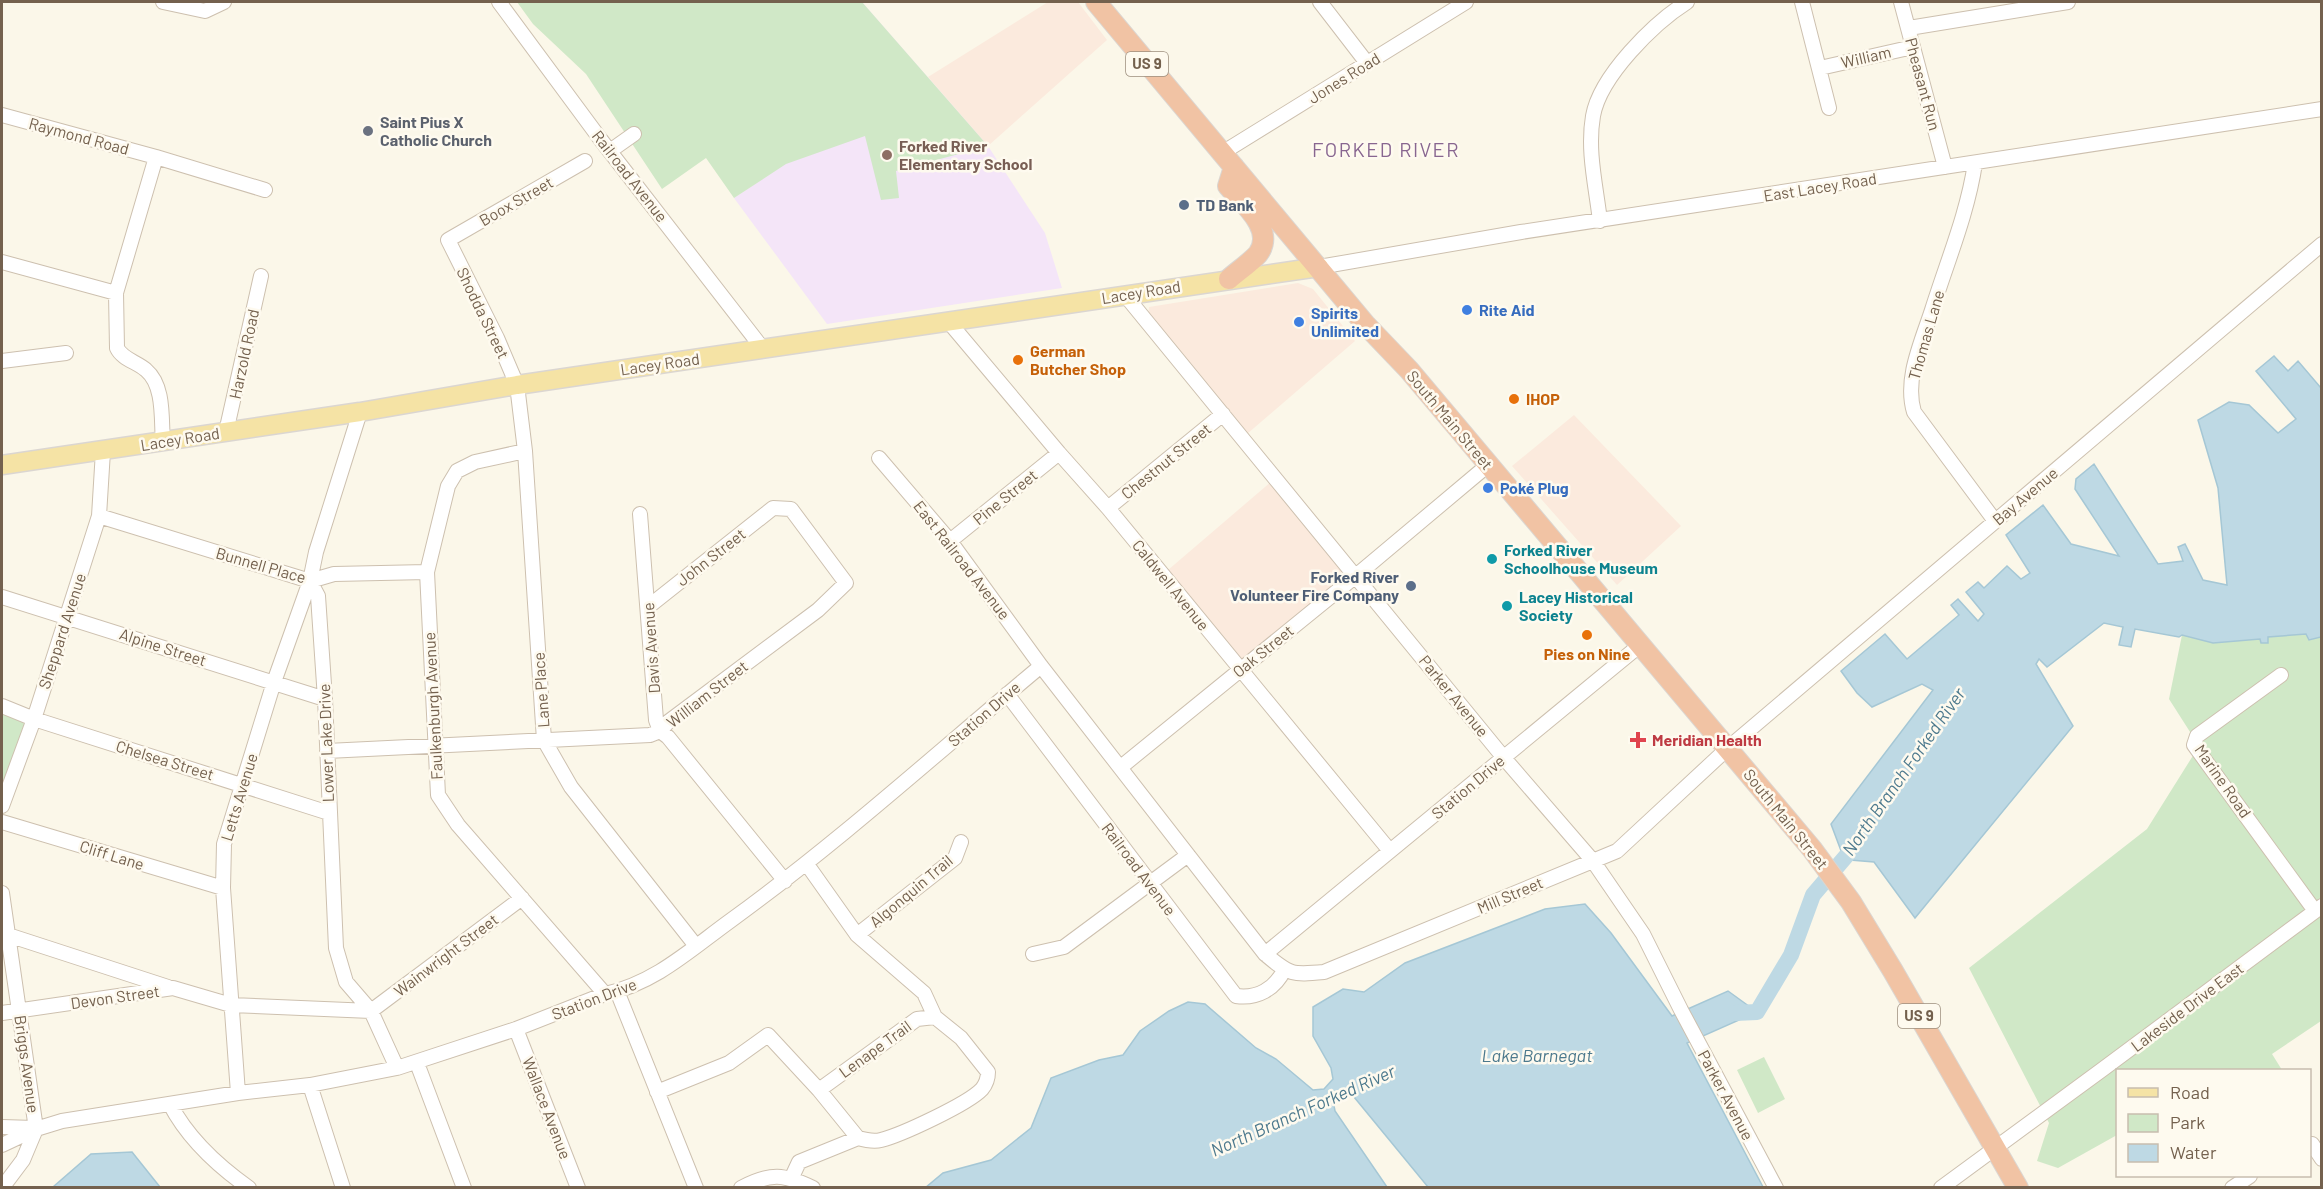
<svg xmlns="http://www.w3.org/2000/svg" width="2323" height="1189" font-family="Barlow,sans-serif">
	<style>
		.commercial { fill: #fbeadd }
		.education { fill: #f4e5f8 }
		.green { fill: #d0e8c7 }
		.water { fill: #bed9e4; stroke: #a5c7d5; stroke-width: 1.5 }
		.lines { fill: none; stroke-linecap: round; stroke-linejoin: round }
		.river { stroke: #bed9e4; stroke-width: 16 }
		.minor-casing { stroke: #cdc0af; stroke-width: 16 }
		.major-casing { stroke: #dbd6d1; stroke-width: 21 }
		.highway-casing { stroke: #dbd6d1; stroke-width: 22 }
		.minor { stroke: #fff; stroke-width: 14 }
		.major { stroke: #f5e3a5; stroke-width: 18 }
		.highway { stroke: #f1c3a4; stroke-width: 20 }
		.worship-dot { fill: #6b7280; stroke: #fefaef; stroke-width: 2 }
		.education-dot { fill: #8d6e63; stroke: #fefaef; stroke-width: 2 }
		.service-dot { fill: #5c6f8a; stroke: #fefaef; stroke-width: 2 }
		.shop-dot { fill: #3f7fe0; stroke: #fefaef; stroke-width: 2 }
		.food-dot { fill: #e8710a; stroke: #fefaef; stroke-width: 2 }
		.culture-dot { fill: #0f9aa8; stroke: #fefaef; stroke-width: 2 }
		.health-dot { fill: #e0444e; stroke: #fefaef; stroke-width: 2 }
		.labels { text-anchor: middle; stroke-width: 5; stroke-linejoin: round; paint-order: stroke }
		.shield { fill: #fefaef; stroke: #9d8f7e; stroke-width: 1.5 }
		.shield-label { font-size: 15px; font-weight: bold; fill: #74614e }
		.street-label { font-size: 16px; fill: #74614e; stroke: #fefaef }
		.worship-label { font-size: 16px; font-weight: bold; fill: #5b616d; stroke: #fefaef; text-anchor: start }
		.education-label { font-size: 16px; font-weight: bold; fill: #785e54; stroke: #fefaef; text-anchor: start }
		.service-label { font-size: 16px; font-weight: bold; fill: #4e5e75; stroke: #fefaef; text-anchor: start }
		.shop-label { font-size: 16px; font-weight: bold; fill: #366cbe; stroke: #fefaef; text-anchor: start }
		.food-label { font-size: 16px; font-weight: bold; fill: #c56008; stroke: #fefaef; text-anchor: start }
		.culture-label { font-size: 16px; font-weight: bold; fill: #0d838f; stroke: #fefaef; text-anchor: start }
		.health-label { font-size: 16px; font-weight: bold; fill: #be3a42; stroke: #fefaef; text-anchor: start }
		.water-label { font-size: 18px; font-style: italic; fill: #4c798d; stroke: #fefaef }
		.quarter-label { font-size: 20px; letter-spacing: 1.5px; fill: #886690; stroke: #fefaef }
	</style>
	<rect width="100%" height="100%" fill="#fbf7e9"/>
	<path class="commercial" d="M1048,2h30l29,38 -119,106 -60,-69z
		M1298,283l15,6 42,52 -108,93 -99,-118 1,-9z
		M1574,415l107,111 -64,59 -105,-119z
		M1272,481l77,97 -109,85 -72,-93z"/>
	<path class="education" d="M797,2h65l126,144 57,87 17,55 -235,36 -93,-126 52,-35z"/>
	<path class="green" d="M517,2h345l126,144 -92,25 3,27 -18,2 -16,-64 -79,28 -52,34 -28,-40 -44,31 -76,-115 -53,-50z
		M2306,634l3,6 12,-3v384l-49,33 10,16h-164l-1,65 -59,33 -21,-7 12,-38 -80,-155 178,-139 52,-83 -30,-47 13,-64 31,8 47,-5 2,5h5v-6z
		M2,714l25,10 -25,68z
		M1764,1057l21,42 -27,14 -21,-43z"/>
	<path class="water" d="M2274,356l14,15 10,-10 23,27v249l-12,3 -3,-6 -38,3v6h-7l-1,-4 -47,4 -31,-8 -3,2 -44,-8 -4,18 -12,-2 4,-18 -19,-4 -57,44 -8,-8 -3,5 37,62 -158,192 -41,-56 -24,-2 -7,-4 -12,-32 102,-134 -11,-6 -50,23 -15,-14 -16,-22 44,-37 22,25 52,-44 -8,-10 7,-6 20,22 6,-7 -18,-22 12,-10 6,6 23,-22 14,13 9,-6 -24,-38 37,-30 28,39 48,12 -44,-67 1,-10 18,-15 64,100 25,-3 -5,-14 7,-3 18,36 24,5 -9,-97 -20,-68 31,-18 20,3 29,28 18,-14 -40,-48z
		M1585,904l26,29 61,83 56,-25 29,21 -70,31 76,144h-335l-74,-90 -11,-1 -10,5 2,10 52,76 -462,1 18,-15 48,-13 40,-32 20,-50 48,-18 24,-5 17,-24 29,-20 19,-9 17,2 51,44 20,11 37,31 11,-1 9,-10 -2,-11 -18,-32v-29l30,-18 21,3 41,-29 140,-54z
		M132,1152l28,35h-107l38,-33z"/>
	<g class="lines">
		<path class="river" d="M1735,1013l22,-1 34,-57 22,-60 46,-54"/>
		<g class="minor-casing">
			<path id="minor" d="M163,2l42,9 19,-9
				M499,2l102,138 162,209
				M1320,2l47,61
				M1802,2l27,106
				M1901,2l44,165
				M1909,28l159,-26
				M1820,68l93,-21
				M2,115l154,42 109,33
				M610,151l24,-17
				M1222,153l244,-151
				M156,157l-40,136 1,55c5,11 20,14 29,22 19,16 15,50 17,73
				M585,161l-137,79 49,98 20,47 8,66 19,289 27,47 125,159
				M1975,163c-7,49 -28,99 -43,147 -10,31 -28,69 -18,102l81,109
				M1600,221c-4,-35 -13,-70 -7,-105 7,-40 61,-93 94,-114
				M2,262l114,31
				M1319,267l202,-35 801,-123
				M1125,295l379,463 89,103 50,73 38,76 95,178
				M948,321l111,132 49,55 282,343
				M2,361l64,-8
				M360,412l-44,140 -6,29 8,15 7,103 11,249 10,34 25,29 26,57
				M226,432l35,-156
				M525,451l-50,11 -18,9 -9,15 -21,86 11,223 20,30 147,169
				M879,458l71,83 91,125 224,288c25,21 27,21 59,18l293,-121 111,-103 594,-504
				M1108,508l115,-94
				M640,514l16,206 4,11 8,6 117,144
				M99,516l211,65 24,-7 93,-2
				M950,541l109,-88
				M2,597l323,102
				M2281,675l-84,61 -3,9 121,166
				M1007,694l229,302c21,3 39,-7 48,-26
				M2,706l32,13 295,94
				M327,751l323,-16 10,-4 8,-9 150,-112 28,-27 -55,-74 -18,-1 -125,99
				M1121,767l236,-192 131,-110
				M2,806l32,-87 65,-203 4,-65
				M2,822l221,66
				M2,893l34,236
				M8,935l160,52
				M857,935l98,-77 6,-16
				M1033,954l31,-7 124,-92
				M1265,954l374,-308
				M617,991l79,197
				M2,1013l171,-25 58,17 140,6 151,-113
				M516,1029l62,159
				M417,1063l47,125
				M310,1085l33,103
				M819,1090l98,-71 18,-2
				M657,1092l72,-29 39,-28 51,55 39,48
				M238,1093l-15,-205 1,-44 50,-162 36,-101
				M170,1104c17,33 48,62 79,84
				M2,1127l32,1
				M2310,1144h2l10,15
				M2,1145l34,-16 26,-8 176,-28 72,-8 87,-17 119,-39 89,-35c50,-11 85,-44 125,-73 109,-79 208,-169 311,-255
				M792,1177l7,-15 59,-24c7,2 15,4 23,2 20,-5 87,-36 101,-51 4,-5 6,-11 6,-17l-27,-34 -26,-21 -11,-24 -67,-58 -51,-72
				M2,1188l21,-28 13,-31
				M741,1188c30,-16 43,-14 72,0
				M1941,1188l162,-119 219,-163
				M2232,1188l18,-12"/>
		</g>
		<g class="major-casing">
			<path id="major" d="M2,465l358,-53 157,-27 802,-118"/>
		</g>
		<g class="highway-casing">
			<path id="highway" d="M1096,2l269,322 44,46 403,479 39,53 42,69 125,217
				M1229,279c9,-8 21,-16 29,-25 18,-24 -15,-51 -30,-68l6,-19"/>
		</g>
		<use href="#minor" class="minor"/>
		<use href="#major" class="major"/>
		<use href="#highway" class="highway"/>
	</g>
	<circle class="worship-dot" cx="368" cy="131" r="6"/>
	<circle class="education-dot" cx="887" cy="155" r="6"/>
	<g class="service-dot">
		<circle cx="1184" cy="205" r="6"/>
		<circle cx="1411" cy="586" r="6"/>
	</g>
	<g class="shop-dot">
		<circle cx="1467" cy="310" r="6"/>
		<circle cx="1299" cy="322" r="6"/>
		<circle cx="1488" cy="488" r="6"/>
	</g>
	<g class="food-dot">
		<circle cx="1018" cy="360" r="6"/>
		<circle cx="1514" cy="399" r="6"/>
		<circle cx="1587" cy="635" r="6"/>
	</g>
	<g class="culture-dot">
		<circle cx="1492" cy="559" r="6"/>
		<circle cx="1507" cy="606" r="6"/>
	</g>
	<path class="health-dot" d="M1635 731h6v6h6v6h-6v6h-6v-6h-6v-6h6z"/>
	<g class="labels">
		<g class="shield">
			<rect x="1126" y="52" width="42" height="24" rx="4.5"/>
			<rect x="1898" y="1004" width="42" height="24" rx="4.5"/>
		</g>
		<g class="shield-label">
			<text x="1147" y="69">US 9</text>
			<text x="1919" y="1021">US 9</text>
		</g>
		<g class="street-label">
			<text transform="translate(1866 57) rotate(-13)" y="6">William</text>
			<text transform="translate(1344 78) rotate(-32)" y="6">Jones Road</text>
			<text transform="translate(1923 84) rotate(75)" y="6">Pheasant Run</text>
			<text transform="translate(79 136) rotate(15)" y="6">Raymond Road</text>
			<text transform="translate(630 176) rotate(52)" y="6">Railroad Avenue</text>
			<text transform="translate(1820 187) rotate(-9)" y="6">East Lacey Road</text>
			<text transform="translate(516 201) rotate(-30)" y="6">Boox Street</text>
			<text transform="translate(1141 292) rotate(-9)" y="6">Lacey Road</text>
			<text transform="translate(483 313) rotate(64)" y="6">Shodda Street</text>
			<text transform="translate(1926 335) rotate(-74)" y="6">Thomas Lane</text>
			<text transform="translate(244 354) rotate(-78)" y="6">Harzold Road</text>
			<text transform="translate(660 364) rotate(-8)" y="6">Lacey Road</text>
			<text transform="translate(1450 420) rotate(50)" y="6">South Main Street</text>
			<text transform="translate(180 439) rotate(-9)" y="6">Lacey Road</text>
			<text transform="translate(1166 461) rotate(-39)" y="6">Chestnut Street</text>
			<text transform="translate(2025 496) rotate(-40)" y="6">Bay Avenue</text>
			<text transform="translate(1005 497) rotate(-39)" y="6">Pine Street</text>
			<text transform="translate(711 557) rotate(-38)" y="6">John Street</text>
			<text transform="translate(962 560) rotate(52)" y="6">East Railroad Avenue</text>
			<text transform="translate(261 565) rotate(16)" y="6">Bunnell Place</text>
			<text transform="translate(1171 585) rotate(51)" y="6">Caldwell Avenue</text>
			<text transform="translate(62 631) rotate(-72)" y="6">Sheppard Avenue</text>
			<text transform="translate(163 647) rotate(18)" y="6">Alpine Street</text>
			<text transform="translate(651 648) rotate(-94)" y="6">Davis Avenue</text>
			<text transform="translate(1263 651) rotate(-39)" y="6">Oak Street</text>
			<text transform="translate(541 690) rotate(-94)" y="6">Lane Place</text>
			<text transform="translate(707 694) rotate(-38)" y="6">William Street</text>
			<text transform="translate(1454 696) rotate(51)" y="6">Parker Avenue</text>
			<text transform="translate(433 706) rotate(-93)" y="6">Faulkenburgh Avenue</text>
			<text transform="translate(984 714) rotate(-41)" y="6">Station Drive</text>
			<text transform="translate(326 743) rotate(-92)" y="6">Lower Lake Drive</text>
			<text transform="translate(165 760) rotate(17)" y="6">Chelsea Street</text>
			<text transform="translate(2223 781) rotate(55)" y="6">Marine Road</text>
			<text transform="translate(1468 787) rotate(-40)" y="6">Station Drive</text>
			<text transform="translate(239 797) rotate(-73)" y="6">Letts Avenue</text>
			<text transform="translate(1786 819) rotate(51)" y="6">South Main Street</text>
			<text transform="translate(112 855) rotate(17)" y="6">Cliff Lane</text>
			<text transform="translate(1139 869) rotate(53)" y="6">Railroad Avenue</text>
			<text transform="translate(911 891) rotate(-40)" y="6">Algonquin Trail</text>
			<text transform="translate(1510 895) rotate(-23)" y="6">Mill Street</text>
			<text transform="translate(446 955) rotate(-37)" y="6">Wainwright Street</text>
			<text transform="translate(115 997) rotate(-8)" y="6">Devon Street</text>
			<text transform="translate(594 999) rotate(-21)" y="6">Station Drive</text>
			<text transform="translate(2187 1007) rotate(-37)" y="6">Lakeside Drive East</text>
			<text transform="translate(875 1049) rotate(-36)" y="6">Lenape Trail</text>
			<text transform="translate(27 1064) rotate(82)" y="6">Briggs Avenue</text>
			<text transform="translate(1726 1095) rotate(62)" y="6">Parker Avenue</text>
			<text transform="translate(547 1108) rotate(69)" y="6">Wallace Avenue</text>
		</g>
		<g class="worship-label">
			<text x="380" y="128">Saint Pius X<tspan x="380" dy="18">Catholic Church</tspan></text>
		</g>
		<g class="education-label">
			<text x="899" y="152">Forked River<tspan x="899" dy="18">Elementary School</tspan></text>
		</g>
		<g class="service-label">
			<text x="1196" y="211">TD Bank</text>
			<text x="1399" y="583" text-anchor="end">Forked River<tspan x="1399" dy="18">Volunteer Fire Company</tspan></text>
		</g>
		<g class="shop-label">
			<text x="1479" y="316">Rite Aid</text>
			<text x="1311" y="319">Spirits<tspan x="1311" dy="18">Unlimited</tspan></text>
			<text x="1500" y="494">Poké Plug</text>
		</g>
		<g class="food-label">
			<text x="1030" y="357">German<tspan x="1030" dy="18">Butcher Shop</tspan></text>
			<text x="1526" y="405">IHOP</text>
			<text x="1587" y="660" text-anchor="middle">Pies on Nine</text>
		</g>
		<g class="culture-label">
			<text x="1504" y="556">Forked River<tspan x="1504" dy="18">Schoolhouse Museum</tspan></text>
			<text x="1519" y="603">Lacey Historical<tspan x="1519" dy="18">Society</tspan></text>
		</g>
		<g class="health-label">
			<text x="1652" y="746">Meridian Health</text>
		</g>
		<g class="water-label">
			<text transform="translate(1904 772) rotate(-55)" y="6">North Branch Forked River</text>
			<text x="1537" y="1062">Lake Barnegat</text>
			<text transform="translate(1303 1111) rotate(-24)" y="6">North Branch Forked River</text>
		</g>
		<g class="quarter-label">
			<text x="1386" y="157">FORKED RIVER</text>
		</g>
	</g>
	<rect width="2323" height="1189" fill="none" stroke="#74614e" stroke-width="6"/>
	<rect x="2116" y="1069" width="195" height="108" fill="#fefaef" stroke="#c7bdaf" stroke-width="1.5"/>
	<rect x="2128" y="1088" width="30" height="9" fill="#f5e3a5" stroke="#c7bdaf" stroke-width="1.5"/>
	<text x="2170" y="1099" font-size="18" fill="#74614e">Road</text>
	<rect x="2128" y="1114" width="30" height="18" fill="#d0e8c7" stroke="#c7bdaf" stroke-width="1.5"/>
	<text x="2170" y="1129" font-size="18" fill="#74614e">Park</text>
	<rect x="2128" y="1144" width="30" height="18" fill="#bed9e4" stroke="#c7bdaf" stroke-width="1.5"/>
	<text x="2170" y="1159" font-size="18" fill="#74614e">Water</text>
</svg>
